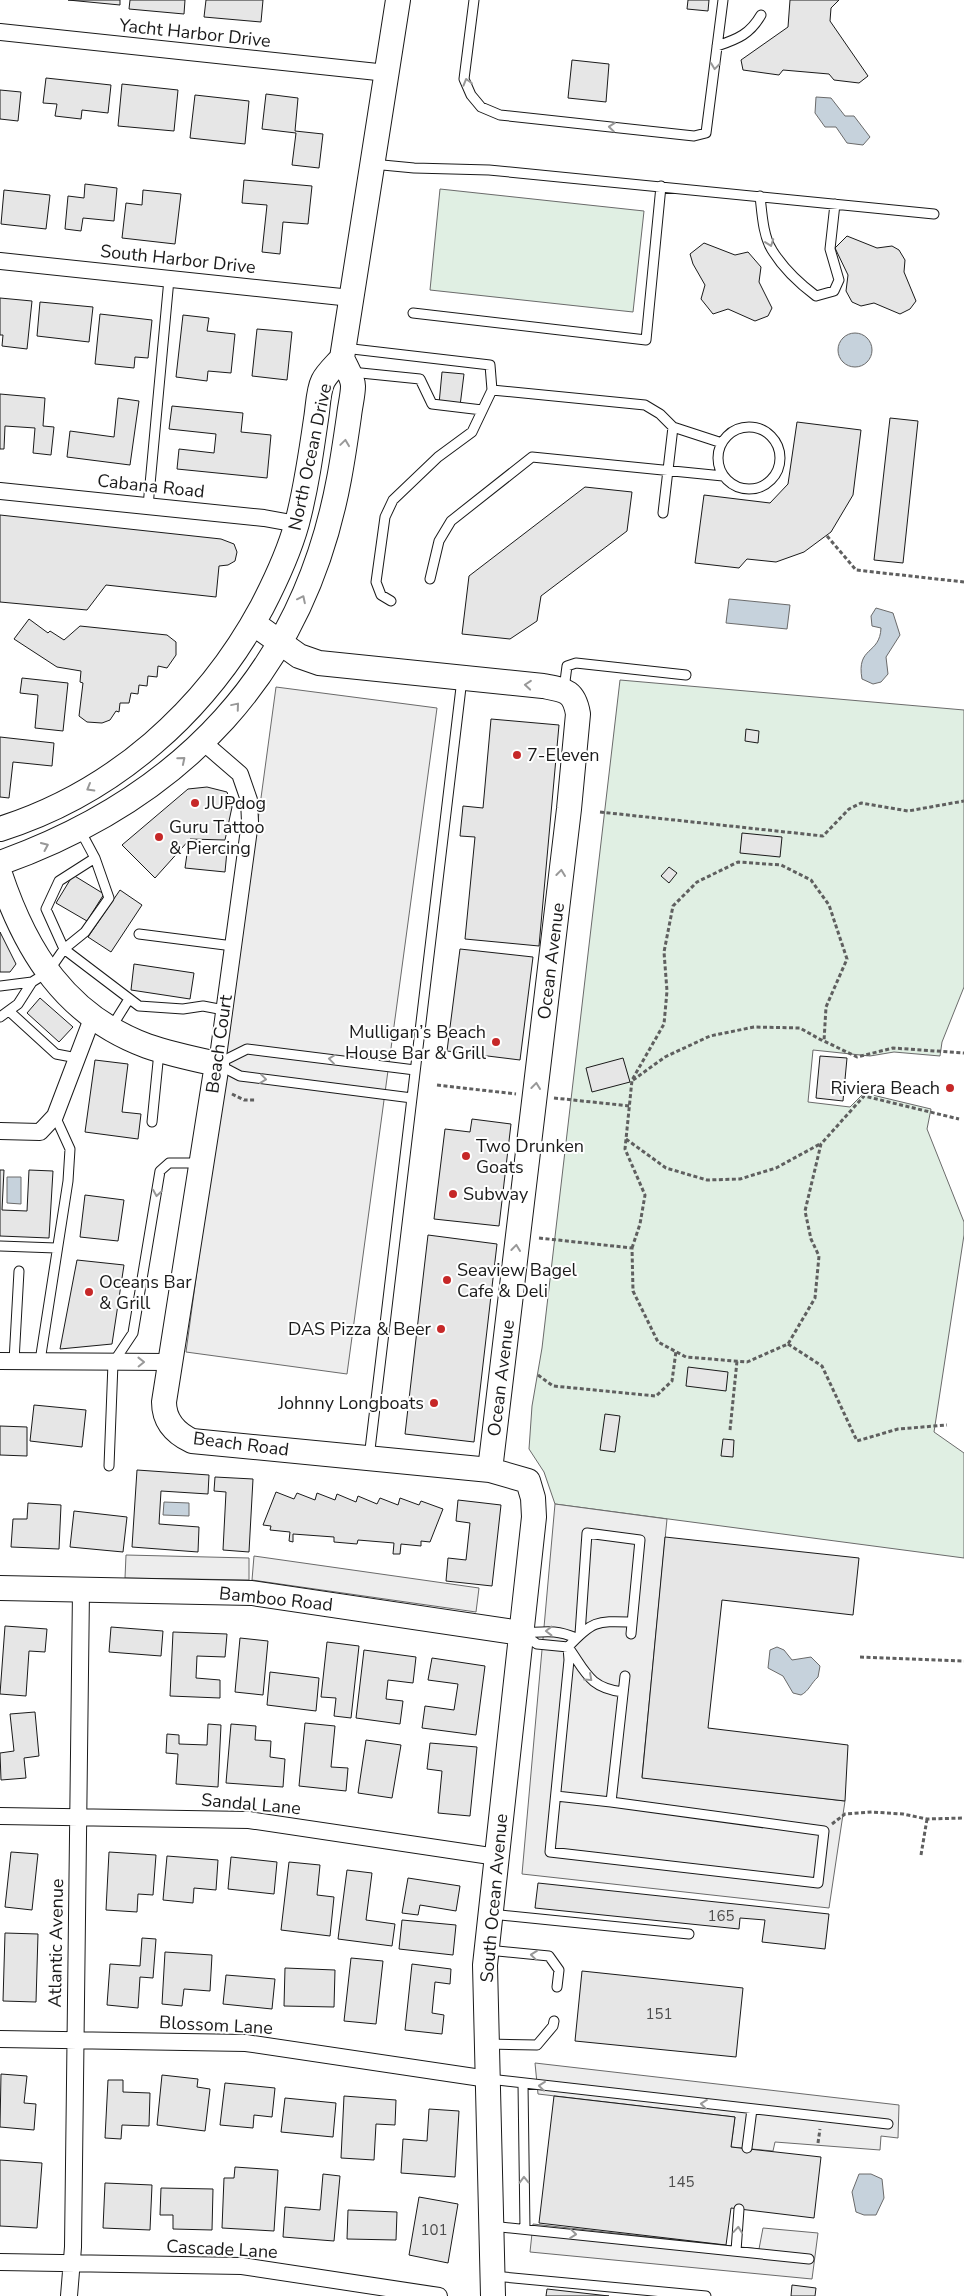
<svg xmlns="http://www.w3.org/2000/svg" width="964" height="2296" font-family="'Nunito Sans',sans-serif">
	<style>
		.green { fill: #e0efe3; stroke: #6a6a6a }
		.parking { fill: #ededed; stroke: #6a6a6a }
		.water { fill: #c6d2dc; stroke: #6a6a6a }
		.building { fill: #e6e6e6; stroke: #1a1a1a }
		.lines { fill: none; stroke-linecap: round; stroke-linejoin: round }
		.lane-casing { stroke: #1a1a1a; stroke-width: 11 }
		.street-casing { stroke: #1a1a1a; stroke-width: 18 }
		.secondary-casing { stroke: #1a1a1a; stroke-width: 26 }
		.path { stroke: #5f5f5f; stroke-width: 3; stroke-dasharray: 4 2.5; stroke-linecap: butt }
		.lane { stroke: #fff; stroke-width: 9 }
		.street { stroke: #fff; stroke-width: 16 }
		.secondary { stroke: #fff; stroke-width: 24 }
		.oneway { stroke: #989898 }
		.poi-dot { fill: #c62828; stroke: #fff; stroke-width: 2 }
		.labels { text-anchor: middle; stroke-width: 4; stroke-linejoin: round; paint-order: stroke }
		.number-label { font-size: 15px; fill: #4d4d4d }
		.street-label { font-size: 18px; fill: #1a1a1a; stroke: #fff }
		.poi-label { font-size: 18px; fill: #1a1a1a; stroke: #fff; text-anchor: start }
	</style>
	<rect width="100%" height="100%" fill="#fff"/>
	<path class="green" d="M440,189l204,22 -11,101 -203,-22z
		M620,680l344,30v277l-22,55 -2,14 -46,-4 -24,4 -57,-6 -5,52 42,5 14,-14 67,16 -4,20 37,93v13l-30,197 30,21v105l-409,-54 -11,-32 -15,-23 3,-43 10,-58z"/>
	<path class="parking" d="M276,687l161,21 -90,666 -161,-22z
		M555,1504l112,15 -25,258 203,24 -16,107 -307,-34z
		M126,1555l123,3v22l-124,-2z
		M254,1556l225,32 -3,24 -224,-32z
		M535,2063l364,42 -1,33 -17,-2 -1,14 -105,-8 -2,9 -42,-4 4,-30 -197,-23z
		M533,2224l226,25 4,-21 55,5 -6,46 -282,-27z"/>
	<path class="water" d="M816,97l15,1 14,18h9l16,21 -7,8 -16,-2 -11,-16h-11l-10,-14z
		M838 350a17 17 0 1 1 34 0a17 17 0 1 1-34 0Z
		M729,599l61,6 -3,24 -61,-6z
		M876,608l17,5 7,22 -14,22 2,17 -7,8 -8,2 -11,-5c-6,-33 18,-24 19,-51l-9,-2 -1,-10z
		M7,1177h14v27l-14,-1z
		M164,1502l25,1v13l-26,-1z
		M777,1647l7,3 8,10 19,-3 9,9 -2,11c-7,6 -9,14 -17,18l-8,-2 -10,-17 -15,-8 2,-18z
		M859,2174h12l11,5 2,19 -8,17h-12l-8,-3 -4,-20z"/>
	<path class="building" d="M68,0h52v5z
		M130,0h55l-1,14 -55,-5z
		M206,0h57l-2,22 -57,-5z
		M688,0h21l-1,11 -21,-2z
		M790,0h49l-8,8 -1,13 38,55 -9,7 -25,-3 -5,-6 -46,-4 -4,5 -36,-5 -2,-10 47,-33z
		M572,60l37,4 -3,38 -38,-4z
		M46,78l65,7 -3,28 -26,-3 -1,9 -26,-3 2,-12 -14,-1z
		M122,84l56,6 -4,41 -56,-5z
		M0,90l21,2 -3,29 -18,-2z
		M266,94l32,4 -3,33 28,3 -4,34 -27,-3 4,-32 -34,-4z
		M195,95l54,6 -4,43 -55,-6z
		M244,180l68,6 -4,38 -25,-2 -3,32 -18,-2 5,-47 -25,-2z
		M85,184l32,4 -3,33 -31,-3 -2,13 -16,-2 3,-33 16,2z
		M4,190l46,5 -4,34 -45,-5z
		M143,190l38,4 -6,50 -53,-6 4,-35 16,2z
		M847,236l30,12 15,-2 7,4 6,10 -1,12 12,29 -6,8 -10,5 -26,-11 -13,3 -9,-4 -6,-11 2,-16 -13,-27z
		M704,243l31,12 13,-3 13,15 -2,15 13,26 -4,8 -13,5 -27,-12 -15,5 -12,-15 4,-14 -12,-21 -3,-10z
		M0,298l32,3 -5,48 -25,-3 1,-11h-3z
		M40,302l53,5 -4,35 -52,-6z
		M100,314l52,6 -4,38 -13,-1 -1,11 -39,-4z
		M183,315l26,3 -2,13 28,3 -4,39 -23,-2 -1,10 -31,-4z
		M257,329l35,3 -5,48 -35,-4z
		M442,372l22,2 -4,32 -21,-2z
		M0,394l45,4 -2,28 11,1 -3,28 -18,-2 2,-25 -30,-2 -1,23h-4z
		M118,398l21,3 -9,64 -63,-8 3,-26 44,6z
		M172,406l71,7 -2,19 30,3 -4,43 -90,-9 2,-20 35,4 2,-19 -47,-5z
		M890,418l28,3 -15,142 -29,-3z
		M797,422l64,8 -8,65 -22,37 -27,20 -28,10 -29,-3 -8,9 -44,-5 9,-68 66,8 18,-19z
		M585,487l47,5 -5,39 -86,65 -4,25 -27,18 -48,-5 7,-58z
		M0,515l221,24 13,5 3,8 -2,9 -7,4 -9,1 -3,31 -110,-12 -19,25 -87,-8z
		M29,619l19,14 2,-2 14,9 16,-14 87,9 9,7v13l-9,13 -9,-2 -1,11 -9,-1 -1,10 -8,-1 -1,9 -7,-1 -2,10h-9l-1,9 -3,-1 -6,9 -8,3 -15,-1 -8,-6 4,-33 -3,-1 1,-11 -24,-4 -43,-28z
		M22,678l46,5 -5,48 -28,-3 3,-33 -18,-2z
		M491,719l68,6 -20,221 -74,-7 10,-102 -15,-1 3,-30 20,2z
		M746,729l13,2 -1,12 -13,-2z
		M0,737l54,6 -2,23 -39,-4 -4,36 -9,-1z
		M207,787l20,5 5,15 -7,33 -35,-1 -35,39 -33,-33 66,-56z
		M742,833l40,4 -2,20 -40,-4z
		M188,847l39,4 -2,21 -40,-4z
		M669,867l8,6 -8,10 -8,-7z
		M73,875l31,19 -17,27 -31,-18z
		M120,890l22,15 -31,47 -23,-15z
		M0,932l16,32 -6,8h-10z
		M460,949l73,8 -13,103 -73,-9z
		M134,964l60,9 -4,26 -59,-9z
		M40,998l33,29 -14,15 -32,-29z
		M820,1056l27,2 -4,43 -27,-3z
		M623,1058l7,24 -38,10 -6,-24z
		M95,1060l33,4 -6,48 19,2 -3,25 -53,-7z
		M472,1119l39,5 -12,102 -65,-7 11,-90 25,3z
		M0,1170h4l-2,40 25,1 2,-41 24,1 -4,67 -49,-2z
		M85,1195l39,5 -6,41 -38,-4z
		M428,1235l69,9 -23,198 -69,-8z
		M77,1260l47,5 -12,79 -52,5z
		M688,1367l40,5 -2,19 -40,-5z
		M34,1405l52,5 -4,37 -52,-6z
		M605,1414l15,2 -5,36 -15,-2z
		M0,1426l27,1v29l-27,-1z
		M723,1439l11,1 -1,17 -12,-1z
		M137,1470l72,5 -1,19 -47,-3 -2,33 40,3 -1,25 -66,-5z
		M215,1477l38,2 -4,73 -26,-2 3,-58 -12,-1z
		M276,1492l18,7 3,-6 18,7 2,-7 18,7 2,-6 19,8 2,-6 19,8 3,-6 18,7 2,-7 19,7 2,-4 22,8 -13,33 -9,-1v5l-20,-2 -1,10h-7l1,-11 -36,-3 -1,4 -23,-2v-5l-41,-3v8l-4,-1 1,-9 -20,-2 1,-4 -8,-1z
		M458,1500l43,5 -9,81 -46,-5 2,-23 18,2 4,-37 -14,-2z
		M28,1503l33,2 -2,44 -48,-2 2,-28h14z
		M74,1511l53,6 -4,35 -53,-5z
		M665,1537l194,21 -6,57 -131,-15 -14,128 140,17 -3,56 -203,-23z
		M5,1626l42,3 -2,23 -16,-1 -3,45 -26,-2z
		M111,1627l52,4 -2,25 -52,-4z
		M173,1632l54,2 -2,23 -28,-1 -1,22 24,2v18l-50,-2z
		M240,1638l28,3 -5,54 -28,-3z
		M327,1642l32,4 -8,72 -17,-2 2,-18 -15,-1z
		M364,1650l52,7 -3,26 -25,-3 -2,19 17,2 -3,23 -44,-6z
		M432,1658l53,8 -9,69 -54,-7 3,-22 29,4 4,-26 -30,-4z
		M270,1672l49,6 -3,33 -49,-6z
		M35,1712l4,44 -15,2 2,20 -25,2 -1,-27 14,-2 -4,-37z
		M305,1723l30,3 -4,41 17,1 -2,23 -47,-5z
		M208,1724l13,1 -3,62 -42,-3 2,-30 -12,-1 1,-19 12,1v9l28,1z
		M231,1724l25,2 -1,14 16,1 -1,16 15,2 -2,28 -57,-4z
		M366,1740l35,5 -9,53 -34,-5z
		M430,1743l47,4 -7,69 -32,-3 4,-42 -15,-2z
		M11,1852l27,2 -6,56 -27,-3z
		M109,1852l47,3 -3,40 -15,-1 -1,18 -31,-2z
		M167,1856l51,4 -2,30 -22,-2 -1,15 -30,-3z
		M231,1857l46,5 -3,32 -46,-5z
		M289,1862l31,3 -3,30 17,2 -4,39 -49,-6z
		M347,1870l25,3 -6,47 29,4 -3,22 -54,-7z
		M408,1878l52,8 -4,25 -36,-6 -2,10 -16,-2z
		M538,1883l291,31 -4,35 -63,-7 3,-22 -25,-2 -1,11 -204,-21z
		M402,1920l54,5 -3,30 -54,-6z
		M5,1933l33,1 -2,68 -33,-1z
		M142,1938l14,1 -3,39 -13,-1 -2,31 -31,-3 3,-41 30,2z
		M165,1952l47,3 -2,36 -26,-2 -2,17 -20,-2z
		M351,1958l32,3 -7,63 -32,-3z
		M412,1964l39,5 -1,15 -15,-2 -3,31 12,2 -2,19 -37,-4z
		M285,1968l50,2 -1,37 -50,-1z
		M582,1971l161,17 -7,69 -161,-16z
		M226,1975l49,4 -3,30 -49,-5z
		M1,2074l26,2 -3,27 12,1 -2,26 -34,-3z
		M162,2075l36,4 -1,8 13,2 -5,42 -48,-6z
		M108,2080h15v12l27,1 -1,33 -27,-1 -1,14 -16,-1z
		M225,2083l50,5 -3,29 -18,-2 -1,13 -33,-3z
		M344,2096l52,4 -1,25 -19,-1 -2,36 -33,-2z
		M554,2096l181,21 -4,30 90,10 -7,61 -83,-10 -5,37 -187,-22z
		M285,2098l51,5 -3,34 -52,-5z
		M429,2109l30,2 -4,66 -54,-4 2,-34 24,2z
		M0,2160l42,3 -5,65 -37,-2z
		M235,2167l43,3 -4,61 -52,-3 2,-50h10z
		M323,2174l17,2 -6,65 -51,-4 2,-30 35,3z
		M105,2183l47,2 -2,45 -47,-2z
		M161,2188l52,1 -1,41 -39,-1v-14h-13z
		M419,2197l39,7 -10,59 -39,-8z
		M348,2210l49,2 -1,28 -49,-1z
		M792,2285l24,3 -1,8h-24z
		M547,2289l62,7h-63z"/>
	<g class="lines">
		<g class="lane-casing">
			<path id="lane" d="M474,0l-10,79 7,16 10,12 19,8 194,21 12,-3 17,-133
				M717,46c21,-7 33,-12 44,-31
				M372,164l42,4 75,2 445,44
				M760,196c2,17 3,40 12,54 11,18 28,34 44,46l18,-5 5,-11 -9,-31 5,-45
				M413,313l233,27 15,-154
				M344,348l146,17 2,25 -20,42 -34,25 -45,43 -8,17 -9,65 5,13 10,6
				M351,372l69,7 12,25 50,6
				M492,390l153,15 15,9 13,13 49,16
				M718 458a31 31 0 1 1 62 0a31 31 0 1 1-62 0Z
				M148,506l21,-227
				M663,513l10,-86
				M430,579l9,-38 12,-20 81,-64 191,19
				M564,689l3,-23 9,-3 110,12
				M95,858l-36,23 -13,28 18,40 75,57 44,3 20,-3 21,4
				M139,934l94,12
				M0,986l32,-4 16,-10 16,-23 21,-17 24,-34 -14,-40 -15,-28
				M9,1011l47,43 21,4
				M0,1017l18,-13 14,-22
				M111,1028l18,-29
				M217,1064l30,-15 168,21
				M217,1064l23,12 172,22
				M152,1122l7,-70
				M0,1246l56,2
				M14,1361l5,-90
				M40,1361l28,-180 2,-32 -15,-33
				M369,1458l93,-779
				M109,1466l4,-103 20,-30 27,-162 9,-8h32
				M523,1633c22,-1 32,-4 53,5
				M523,1634l14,10 31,3c18,25 21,41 55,45
				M580,1634l7,-101 53,7 -9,94
				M625,1676l-14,126 213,29 -6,52 -268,-31 19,-192 -1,-13c25,-27 29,-26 64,-25
				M556,1796l55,6
				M491,1914l198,20
				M488,1950l61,6 10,14 -2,17
				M487,2044l50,1 16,-19 1,-5
				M489,2079l399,45
				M523,2084l2,145
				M747,2148l5,-39
				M491,2226l318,33
				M736,2251l3,-42
				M493,2276l213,20"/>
		</g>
		<g class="street-casing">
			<path id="street" d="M0,32l387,41
				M0,261l351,37
				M0,491l264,27 33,6
				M203,742l37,32 9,26 1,22 -33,242
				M0,1131l40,1 15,-16 38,-100
				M0,1361l169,1
				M0,1816l249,4 248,37
				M0,2039l246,4 242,36
				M0,2262l242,4 197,30
				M69,2296l4,-49 8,-657"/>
		</g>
		<g class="secondary-casing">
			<path id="secondary" d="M253,623l46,33 20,7 224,23c21,4 31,4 35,28l-9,95 -79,661
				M0,829c114,-36 206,-118 262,-222 14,-27 27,-55 35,-84 9,-34 14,-69 19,-104 2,-11 2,-28 7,-38 4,-8 13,-16 19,-23l56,-358
				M0,863c182,-65 303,-191 339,-384 4,-21 7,-42 10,-63 1,-10 4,-21 4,-30 0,-9 -8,-20 -11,-28
				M0,874c26,78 66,142 147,172 23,8 47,13 70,18l-53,338c0,19 11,31 28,39l298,29 38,11 5,17 1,19 -49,448 8,331
				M0,1588l252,5 269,40"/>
		</g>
		<path class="path" d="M827,536l29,34 108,12
			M600,812l223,24 26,-27 12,-6 47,8 56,-10
			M633,1080l32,-23 45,-21 44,-9 46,1 23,13
			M437,1085l79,9
			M232,1094l12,6h12
			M554,1098l76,8
			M626,1139l40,29 41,12 33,-1 36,-11 44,-24
			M539,1238l93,10 1,43 25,51 28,15 61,5 41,-18 27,-46 4,-42 -8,-17 -6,-28 16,-67 43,-48 95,23
			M632,1248l8,-24 5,-29 -20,-46 7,-69 32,-56 3,-33 -3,-39 9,-46 24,-24 41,-20 43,3 30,15 18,25 18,54 -21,48 -2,34 33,16 36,-9 71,5
			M788,1344l34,22 35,75 41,-12 49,-4
			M538,1375l15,11 103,10 16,-15 4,-30
			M730,1430l7,-69
			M860,1657l104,4
			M832,1824l13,-10 27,-2 31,2 24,5 37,-1
			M921,1855l6,-36
			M818,2143l2,-14"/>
		<use href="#lane" class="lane"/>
		<use href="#street" class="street"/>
		<use href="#secondary" class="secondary"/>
	</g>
	<defs><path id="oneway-chevron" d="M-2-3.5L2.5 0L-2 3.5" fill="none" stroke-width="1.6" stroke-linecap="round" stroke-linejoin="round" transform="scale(1.25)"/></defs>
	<g class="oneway">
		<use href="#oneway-chevron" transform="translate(715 66) rotate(97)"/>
		<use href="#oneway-chevron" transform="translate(467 82) rotate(-106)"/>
		<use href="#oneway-chevron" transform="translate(612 127) rotate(-174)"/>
		<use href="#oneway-chevron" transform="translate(770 243) rotate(70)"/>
		<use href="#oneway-chevron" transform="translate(345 443) rotate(-82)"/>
		<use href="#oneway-chevron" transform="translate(302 599) rotate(-64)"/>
		<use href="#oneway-chevron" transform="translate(528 685) rotate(-175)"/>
		<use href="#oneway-chevron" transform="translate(236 706) rotate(-50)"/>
		<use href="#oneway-chevron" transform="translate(182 760) rotate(-40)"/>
		<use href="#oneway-chevron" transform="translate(90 788) rotate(150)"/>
		<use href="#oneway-chevron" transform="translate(45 846) rotate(-24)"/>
		<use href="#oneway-chevron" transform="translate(561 873) rotate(-83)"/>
		<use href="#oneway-chevron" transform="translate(332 1059) rotate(-173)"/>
		<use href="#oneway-chevron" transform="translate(263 1079) rotate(7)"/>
		<use href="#oneway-chevron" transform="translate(536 1086) rotate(-83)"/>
		<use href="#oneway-chevron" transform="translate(157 1193) rotate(99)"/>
		<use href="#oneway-chevron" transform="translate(516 1248) rotate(-83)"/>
		<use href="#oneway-chevron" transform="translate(141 1362) rotate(-1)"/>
		<use href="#oneway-chevron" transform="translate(549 1631) rotate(180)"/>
		<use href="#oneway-chevron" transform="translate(589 1678) rotate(42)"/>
		<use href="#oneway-chevron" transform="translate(534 1955) rotate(-174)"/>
		<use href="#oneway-chevron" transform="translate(542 2086) rotate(-174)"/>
		<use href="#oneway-chevron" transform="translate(704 2104) rotate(-174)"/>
		<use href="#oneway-chevron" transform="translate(524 2180) rotate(-91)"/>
		<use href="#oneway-chevron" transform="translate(738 2230) rotate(-85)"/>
		<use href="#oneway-chevron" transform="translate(573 2234) rotate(6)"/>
	</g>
	<g class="poi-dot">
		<circle cx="517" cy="755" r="5"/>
		<circle cx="195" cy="803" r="5"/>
		<circle cx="159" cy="837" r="5"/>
		<circle cx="496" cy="1042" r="5"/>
		<circle cx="950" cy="1088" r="5"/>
		<circle cx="466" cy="1156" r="5"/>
		<circle cx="453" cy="1194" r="5"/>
		<circle cx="447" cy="1280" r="5"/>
		<circle cx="89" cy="1292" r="5"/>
		<circle cx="441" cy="1329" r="5"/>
		<circle cx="434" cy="1403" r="5"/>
	</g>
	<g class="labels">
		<g class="number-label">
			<text x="721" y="1921">165</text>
			<text x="659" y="2019">151</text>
			<text x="681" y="2187">145</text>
			<text x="434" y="2235">101</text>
		</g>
		<g class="street-label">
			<text transform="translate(195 33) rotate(6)" y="6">Yacht Harbor Drive</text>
			<text transform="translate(178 259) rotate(6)" y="6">South Harbor Drive</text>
			<text transform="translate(310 457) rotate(-78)" y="6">North Ocean Drive</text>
			<text transform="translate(151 486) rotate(6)" y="6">Cabana Road</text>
			<text transform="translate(551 961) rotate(-83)" y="6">Ocean Avenue</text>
			<text transform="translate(219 1044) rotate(-82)" y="6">Beach Court</text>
			<text transform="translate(501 1378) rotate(-83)" y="6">Ocean Avenue</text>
			<text transform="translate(241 1444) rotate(7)" y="6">Beach Road</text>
			<text transform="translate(276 1599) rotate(6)" y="6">Bamboo Road</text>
			<text transform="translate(251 1804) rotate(5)" y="6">Sandal Lane</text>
			<text transform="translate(494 1898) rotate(-85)" y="6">South Ocean Avenue</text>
			<text transform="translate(56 1943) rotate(-89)" y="6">Atlantic Avenue</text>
			<text transform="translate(216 2025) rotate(3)" y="6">Blossom Lane</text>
			<text transform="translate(222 2249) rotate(3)" y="6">Cascade Lane</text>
		</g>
		<g class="poi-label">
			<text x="527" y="761">7-Eleven</text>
			<text x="205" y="809">JUPdog</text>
			<text x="169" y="833">Guru Tattoo<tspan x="169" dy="21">&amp; Piercing</tspan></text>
			<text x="486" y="1038" text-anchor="end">Mulligan’s Beach<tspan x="486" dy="21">House Bar &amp; Grill</tspan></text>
			<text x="940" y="1094" text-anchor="end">Riviera Beach</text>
			<text x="476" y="1152">Two Drunken<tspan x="476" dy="21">Goats</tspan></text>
			<text x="463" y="1200">Subway</text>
			<text x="457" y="1276">Seaview Bagel<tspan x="457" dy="21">Cafe &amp; Deli</tspan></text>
			<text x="99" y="1288">Oceans Bar<tspan x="99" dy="21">&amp; Grill</tspan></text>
			<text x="431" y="1335" text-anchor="end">DAS Pizza &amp; Beer</text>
			<text x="424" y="1409" text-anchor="end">Johnny Longboats</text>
		</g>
	</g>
</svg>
